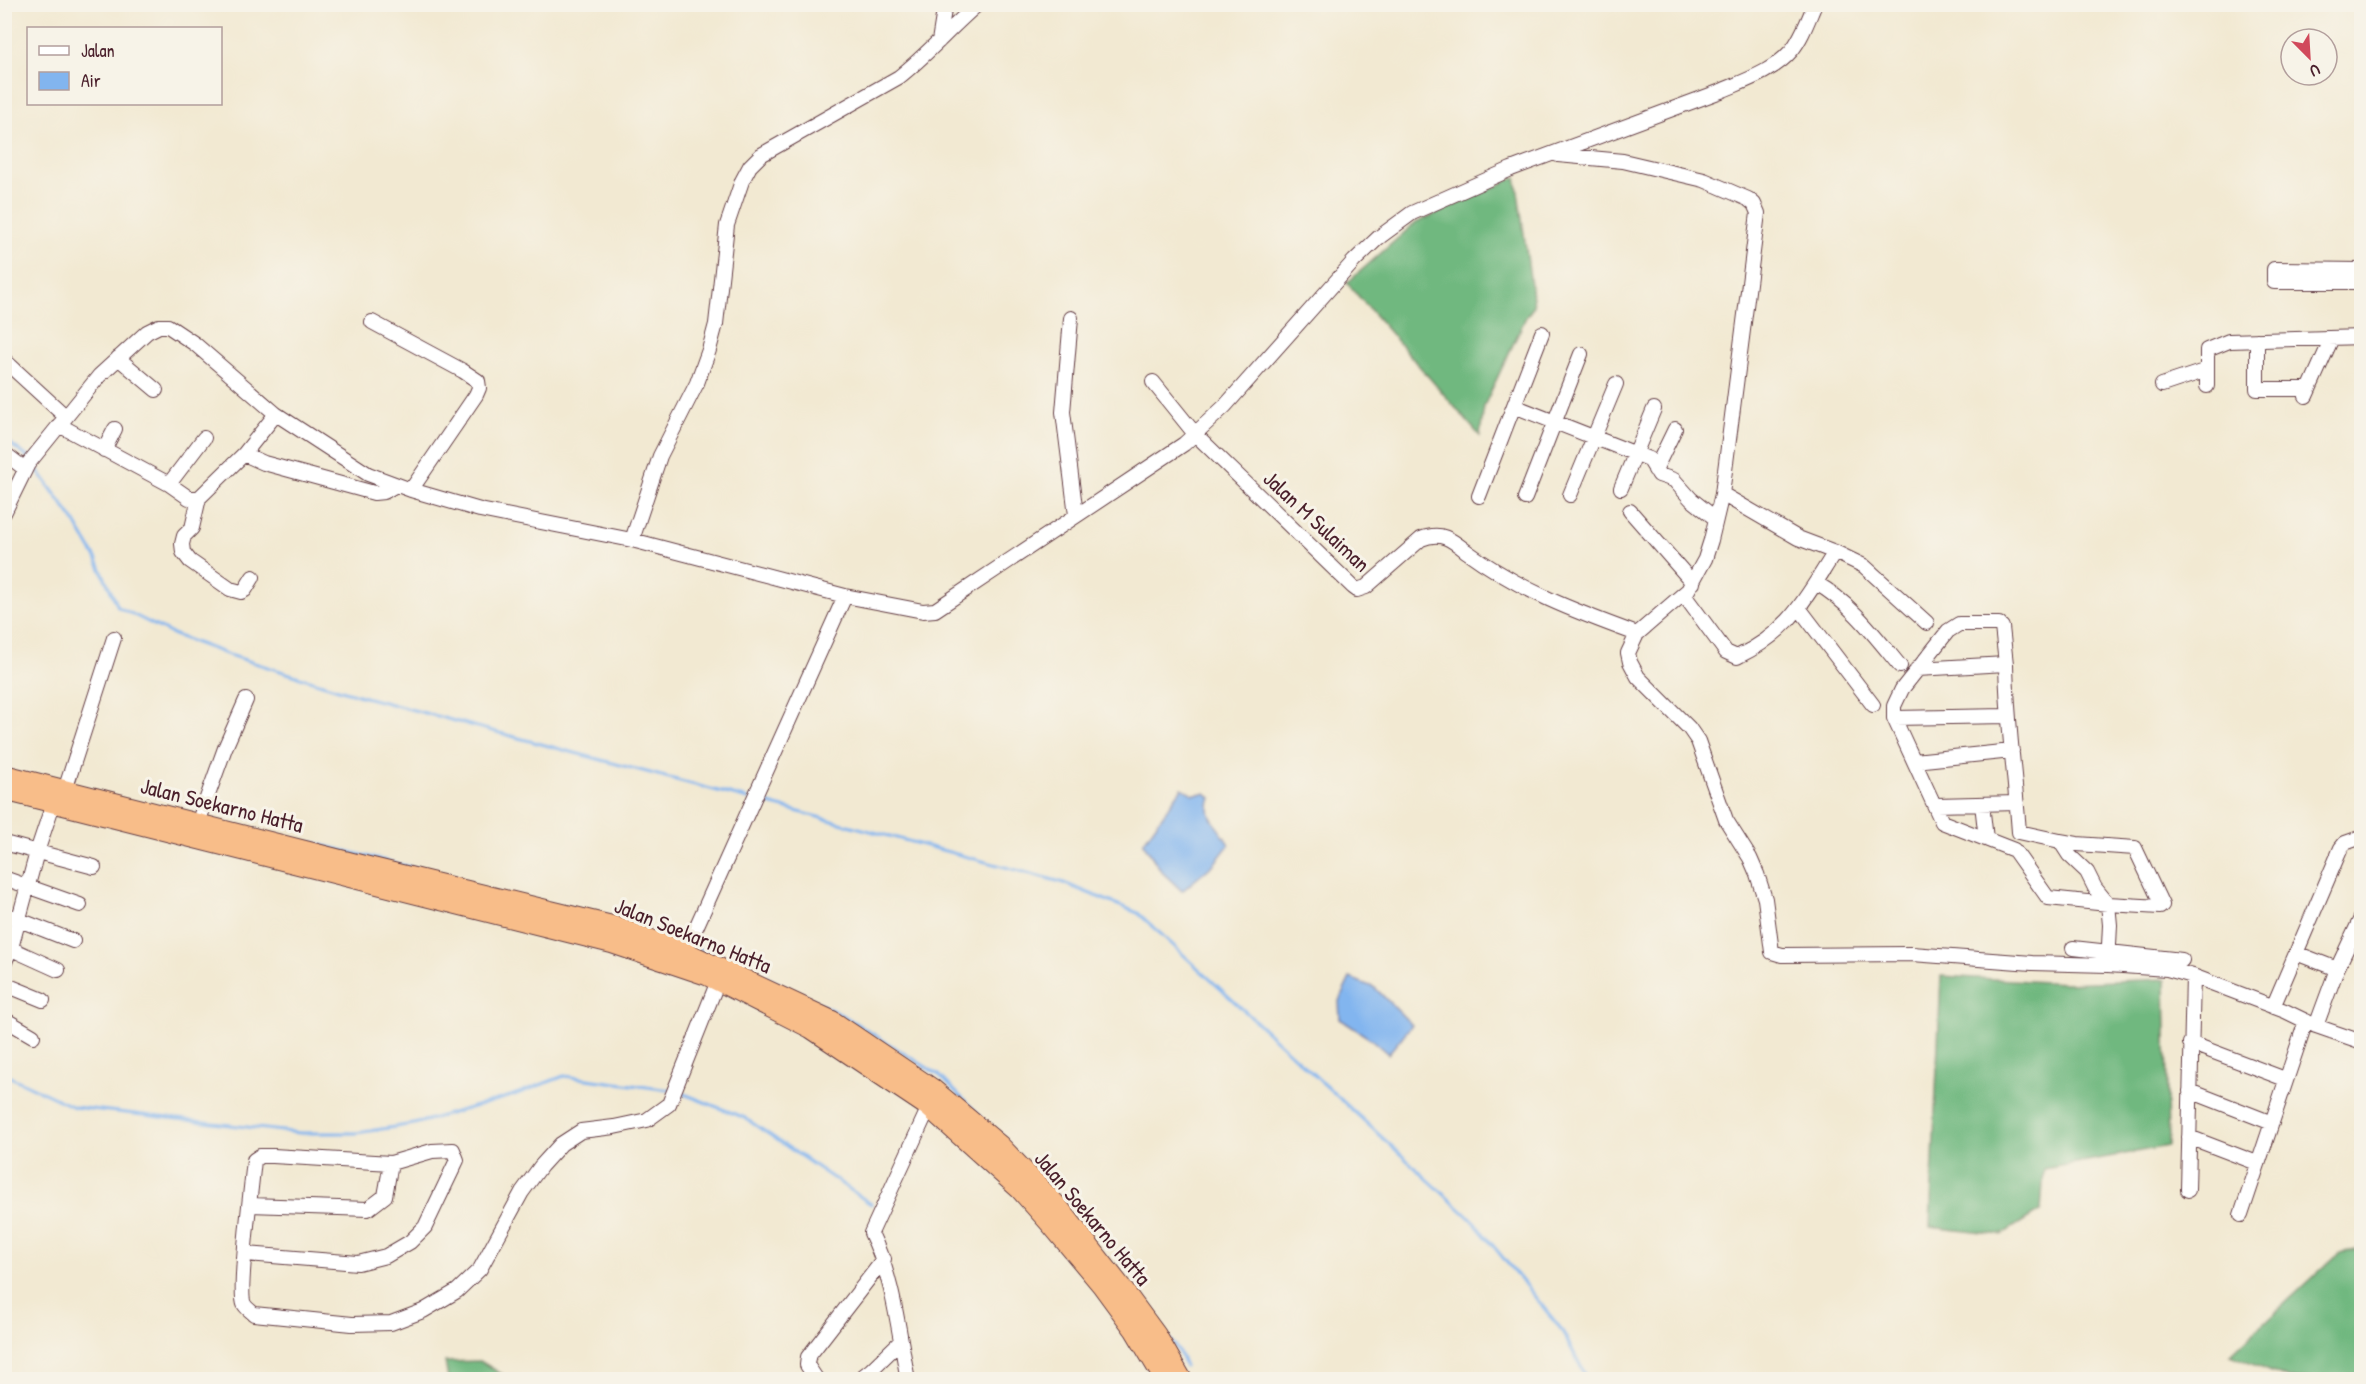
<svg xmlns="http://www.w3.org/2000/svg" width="2366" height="1384" font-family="'Patrick Hand',sans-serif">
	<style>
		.forest { fill: #70b87f; stroke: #5d6c55; stroke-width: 1.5 }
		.water { fill: #82b5ef; stroke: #666a8d; stroke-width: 1.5 }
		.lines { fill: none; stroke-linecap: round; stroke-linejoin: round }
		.stream { stroke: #82b5ef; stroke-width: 3 }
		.minor-casing { stroke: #633d44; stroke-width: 16 }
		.highway-casing { stroke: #633d44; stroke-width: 22 }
		.minor { stroke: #fff; stroke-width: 14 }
		.highway { stroke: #f8bd89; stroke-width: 20 }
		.labels { text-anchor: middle; stroke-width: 6; stroke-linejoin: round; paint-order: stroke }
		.street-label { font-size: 22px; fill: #4a1f2b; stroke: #f7f3e8 }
	</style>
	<rect width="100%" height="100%" fill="#f7f3e8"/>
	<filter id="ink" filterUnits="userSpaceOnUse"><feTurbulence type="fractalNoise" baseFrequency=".0167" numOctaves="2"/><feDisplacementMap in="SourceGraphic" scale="12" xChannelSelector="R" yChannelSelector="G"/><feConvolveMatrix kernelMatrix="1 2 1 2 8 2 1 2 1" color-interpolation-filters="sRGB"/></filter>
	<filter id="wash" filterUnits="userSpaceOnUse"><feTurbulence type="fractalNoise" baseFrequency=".008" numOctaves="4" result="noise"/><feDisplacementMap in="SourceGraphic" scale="24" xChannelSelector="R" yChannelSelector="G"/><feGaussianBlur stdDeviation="1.35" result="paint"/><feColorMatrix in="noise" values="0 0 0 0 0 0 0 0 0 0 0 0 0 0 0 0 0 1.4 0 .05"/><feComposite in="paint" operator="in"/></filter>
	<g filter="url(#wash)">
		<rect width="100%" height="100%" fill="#f2e9d2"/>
		<path class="forest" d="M1516,177l18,129 -8,11 -42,89 -4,30 -133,-153 67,-59z
			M1941,976l125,7 99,-4 3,167 -124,23 -3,41 -40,25 -71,-8z
			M2361,1249v130h-72l-59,-24 109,-102z
			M480,1361l30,18h-62l-3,-17z"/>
		<path class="water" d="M1182,788l11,6 12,-1 6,5c-8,20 10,30 18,47l-15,19 -32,27 -20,-19 -19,-29z
			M1350,978l25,10 37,37 -24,29 -16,-14 -32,-21 -1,-18z"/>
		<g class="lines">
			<path class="stream" d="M4,439l25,19
				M33,464l40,55 23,39 22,49 54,27 57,21 132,41 387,103
				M758,801l303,81 77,31 335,308 88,108 27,51
				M309,842l145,36
				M699,948l25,9 120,59 95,59 43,43
				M4,1074l70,33 226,26h56l58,-9 97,-28 53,-20 106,14
				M679,1092l66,26 126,86
				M1170,1340l8,10 7,16"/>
		</g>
	</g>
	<g filter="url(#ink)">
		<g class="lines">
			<g class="minor-casing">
				<path id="minor" d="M939,41l6,-37
					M1558,155l65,6 81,19 44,19 6,5 4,9 -36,281 -11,46 -6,19 -17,31 -51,44 -9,19 2,9 8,15 51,51 9,13 28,79 24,38 7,16 8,25 7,53 10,3 130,-1 120,9 76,2 59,4 26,7 92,35 31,15 46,16
					M2362,270l-88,-1v13h88
					M1071,318l-8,94 13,103
					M372,322l91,49 15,10 1,7 -3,7 -65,95
					M2257,340v49h52
					M118,358l38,32
					M4,360l61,56
					M1153,382l42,52 158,153 4,3 9,-3 55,-48c20,-8 30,0 45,12 55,40 108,60 171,83
					M2162,385l45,-15
					M2207,386v-36l22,-9 133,-4
					M2306,396l26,-58
					M1514,406l135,53 10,16 15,5 17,19 25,20
					M59,425l110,59 20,14h10
					M104,450l11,-21
					M4,453l21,16
					M244,454l32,-40
					M1655,470l20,-41
					M169,484l35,-46
					M1621,488l33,-79
					M1570,495l46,-111
					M1479,496l63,-163
					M1525,498l56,-144
					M1630,511l63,72
					M4,513l24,-49 71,-88 48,-44 12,-6h9l27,18 81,70 92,60 43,16 69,20 152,30 213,56 78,15 12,-1 249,-166 41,-38 129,-145 24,-23 34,-25 99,-44 210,-78c23,-10 53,-20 70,-40 11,-13 17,-31 24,-47
					M632,540l28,-84 37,-73 12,-33 7,-26 11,-99 15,-44 8,-15 11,-11 138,-78c28,-22 51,-49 79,-73
					M1835,552l29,14 63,57
					M253,577l-8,13 -4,2 -11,-3 -40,-28 -7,-9 -1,-8 2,-8 8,-8 7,-30 45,-44 20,9 110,30 10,-1 12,-7
					M1816,583c35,20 59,53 84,83
					M1684,595l42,57 11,5c54,-26 67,-57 98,-105l-37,-14 -76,-44
					M1799,608l74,97
					M2006,664l-4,-37 -3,-3h-40l-11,7 -46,58 -8,17v12l113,-2
					M1917,669l89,-5c1,56 9,112 13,168l41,9 9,14 18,17 8,16 13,16 2,21 -2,40
					M1894,718l48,104 72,28 34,48 60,6 52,3 2,-2 -27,-57 -58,-4 -17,-3
					M1914,761l98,-10
					M65,790l49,-152
					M1982,804l4,35
					M1936,805l81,-2
					M198,823l27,-75 21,-48
					M4,843l90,24
					M4,878l76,27
					M4,914l69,27
					M5,946l53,24
					M2073,948l109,12
					M685,952l160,-356
					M2296,953l41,16
					M4,964l7,-16 26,-96 16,-48
					M4,984l39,16
					M2273,1007l68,-159 4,-5 17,-6
					M4,1019l29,17
					M2316,1026l21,-57 25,-53
					M2190,1043l95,36
					M2190,1091l82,32
					M2189,1137l68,26
					M2188,1190l5,-214
					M250,1205l118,4 17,-13 6,-33
					M2241,1215l65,-194
					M246,1254l112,9 28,-7 24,-14 15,-15 32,-67 -4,-10 -21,1 -41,12 -118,-7h-13l-6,4c-2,21 -16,132 -10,144 2,4 7,7 10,10l98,10 39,-1 32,-12 34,-20 23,-22 42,-77 19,-26 20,-22 20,-13 33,-4 33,-7 22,-16 49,-123
					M817,1380l-10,-15 1,-8 76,-98
					M858,1380l13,-10 29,-28
					M908,1380c-10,-51 -14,-100 -37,-147l58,-126"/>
			</g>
			<g class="highway-casing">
				<path id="highway" d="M4,775l356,90 252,61 73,26 147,69 99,67 69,58 58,61 62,79 36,49 26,45
					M4,790l608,153 95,32 104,53 118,79 91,82 31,35 51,61 33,45 30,50"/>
			</g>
			<use href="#minor" class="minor"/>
			<use href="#highway" class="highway"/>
		</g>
	</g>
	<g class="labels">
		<g class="street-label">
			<text transform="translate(1317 521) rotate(43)" y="8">Jalan M Sulaiman</text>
			<text transform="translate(222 805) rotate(14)" y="8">Jalan Soekarno Hatta</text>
			<text transform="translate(693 935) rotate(22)" y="8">Jalan Soekarno Hatta</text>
			<text transform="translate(1093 1218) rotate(50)" y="8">Jalan Soekarno Hatta</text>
		</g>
	</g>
	<rect width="2366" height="1384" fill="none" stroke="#f7f3e8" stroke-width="24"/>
	<rect x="27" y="27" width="195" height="78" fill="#f7f3e8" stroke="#b29e9c" stroke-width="1.5"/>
	<rect x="39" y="46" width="30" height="9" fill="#ffffff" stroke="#b29e9c" stroke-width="1.5"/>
	<text x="81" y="57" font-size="18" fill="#4a1f2b">Jalan</text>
	<rect x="39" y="72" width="30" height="18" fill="#82b5ef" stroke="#b29e9c" stroke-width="1.5"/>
	<text x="81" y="87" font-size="18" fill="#4a1f2b">Air</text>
	<g transform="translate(2309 57) rotate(156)"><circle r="28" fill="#f7f3e8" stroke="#b29e9c" stroke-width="1.5"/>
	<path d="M0-4.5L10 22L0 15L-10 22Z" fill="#d1495b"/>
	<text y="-9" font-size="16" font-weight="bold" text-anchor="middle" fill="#4a1f2b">U</text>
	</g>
</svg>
